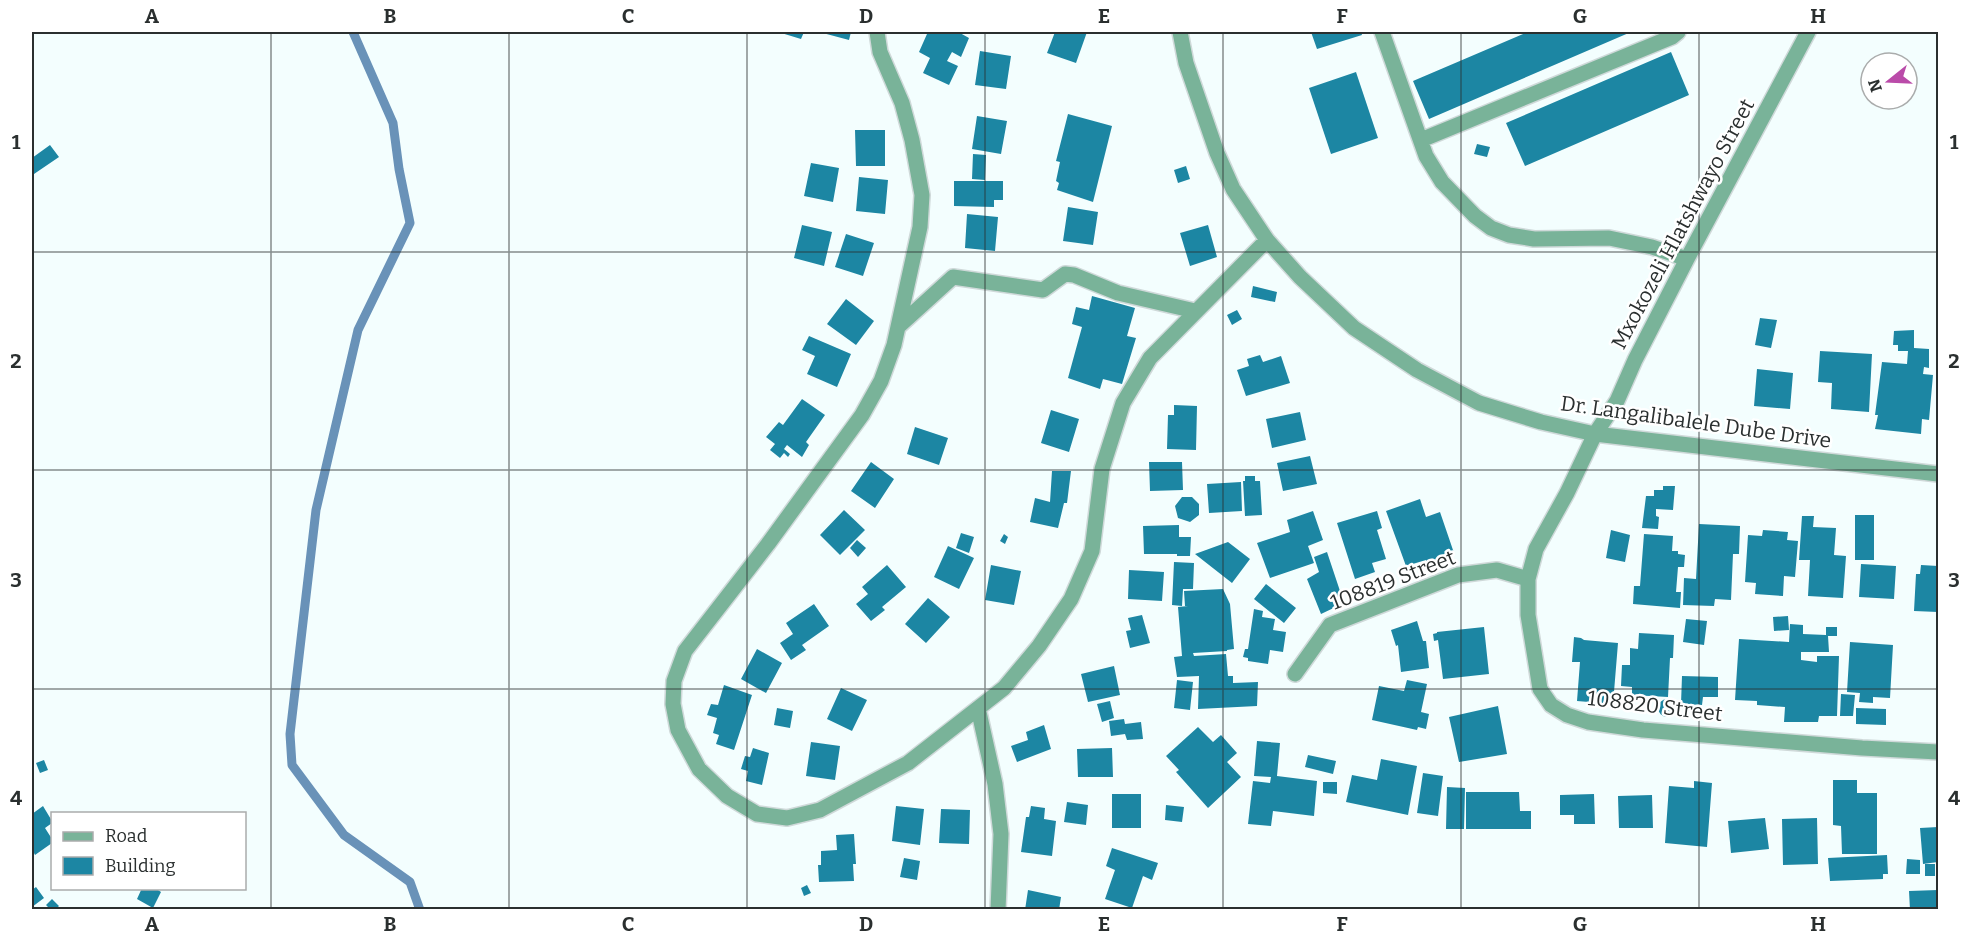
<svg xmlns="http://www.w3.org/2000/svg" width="1970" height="941" font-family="Bitter,serif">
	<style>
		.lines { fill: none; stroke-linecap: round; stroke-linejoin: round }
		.stream { stroke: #6992b8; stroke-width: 9 }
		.building { fill: #1c86a3 }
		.minor-casing { stroke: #cfd9d9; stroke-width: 18 }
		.minor { stroke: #79b399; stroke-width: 15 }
		.grid { fill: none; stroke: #2a2f2f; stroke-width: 1.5; stroke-opacity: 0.55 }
		.labels { text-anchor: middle; stroke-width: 5; stroke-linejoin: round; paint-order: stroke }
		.street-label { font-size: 21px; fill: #2a2f2f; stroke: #fff }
		.neatline { fill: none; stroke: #2a2f2f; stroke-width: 2 }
		.grid-label { font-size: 20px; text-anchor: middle; font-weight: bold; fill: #2a2f2f }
	</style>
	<rect width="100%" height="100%" fill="#f3fefe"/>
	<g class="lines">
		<path class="stream" d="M353,32l40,91 6,46 11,54 -52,107 -42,180 -26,224 2,31 52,70 66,47 10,28"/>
	</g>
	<path class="building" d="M778,32h26l-3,7z
		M819,32h32l-2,8z
		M922,32h39l-1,1 9,5 -8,19 -9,-5 -5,9 11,5 -9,19 -26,-12 7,-15 -11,-6 8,-18z
		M1055,32h32l-11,31 -29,-10z
		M1311,32h50l1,3 -45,14z
		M1528,32h103l-202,87 -16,-38z
		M980,51l31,5 -5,33 -31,-4z
		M1671,52l18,43 -164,71 -19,-43z
		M1356,72l22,66 -47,16 -22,-66z
		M1068,114l44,12 -19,76 -36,-12 2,-7 -3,-2 4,-19 -4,-1z
		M977,116l30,5 -6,33 -29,-5z
		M855,130h30v36h-29z
		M1477,144l13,3 -3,10 -13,-3z
		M50,145l9,12 -25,17 -2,-4v-12z
		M973,154l13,1 -1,25 -13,-1z
		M811,163l28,5 -6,34 -29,-6z
		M1186,166l4,13 -12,4 -4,-13z
		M859,177l29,3 -3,34 -29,-3z
		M954,181h49v19h-9v7l-40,-1z
		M1068,207l30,5 -5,33 -30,-4z
		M967,214l31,3 -3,34 -30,-3z
		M802,225l30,7 -8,34 -30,-8z
		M1208,225l9,32 -27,9 -10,-33z
		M846,234l28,9 -11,33 -28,-9z
		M1253,286l24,6 -2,10 -24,-5z
		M1092,296l43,12 -8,28 9,2 -14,46 -19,-5 -3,10 -32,-11 14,-51 -10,-3 4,-17 13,3z
		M846,299l28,22 -18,24 -29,-21z
		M1237,310l5,9 -10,6 -5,-10z
		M1760,318l17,2 -6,28 -16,-3z
		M1914,330v18l15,1v19l-5,-1 -1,7 10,1 -4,45 -7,-1 -1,15 -46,-5 3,-14h-3l7,-53 25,2 1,-13h-10v-6h-5l1,-14z
		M809,336l42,18 -14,33 -30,-13 8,-18 -13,-6z
		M1820,351l52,3 -3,58 -38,-3 1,-26 -14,-1z
		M1260,355l3,7 18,-6 9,27 -44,13 -9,-26 12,-4 -2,-7z
		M1757,369l36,4 -3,36 -36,-3z
		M802,399l23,16 -19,27 3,3 -7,12 -15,-12 -3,4 6,5 -2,3 -4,-4 -4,5 -10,-8 5,-6 -9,-7 13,-15 4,3z
		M1174,405l23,1 -1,44 -29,-1 1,-34h6z
		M1051,410l28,9 -10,33 -28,-9z
		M1300,412l6,28 -34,8 -6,-29z
		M915,427l33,11 -9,27 -32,-11z
		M1310,456l7,28 -34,7 -6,-28z
		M871,462l23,17 -19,29 -24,-17z
		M1149,462h33l1,28 -33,1z
		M1052,471h19l-4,32h-3l-6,25 -28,-6 5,-24 15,4z
		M1245,476h10v5h5l2,34 -17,1 -2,-35h2z
		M1241,482l1,29 -33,2 -2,-29z
		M1663,486h12l-2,24 -17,-1v7l3,1 -1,12 -16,-1 4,-32h8v-6h9z
		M1182,497h10l7,7v11l-9,7 -12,-4 -3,-12z
		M1420,499l6,18 14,-5 14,41 -27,10 -1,-3 -20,6 -20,-55z
		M844,510l21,20 -25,25 -20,-20z
		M1313,511l10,29 -15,6 6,17 -44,15 -13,-35 33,-11 -3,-12z
		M1377,511l5,17 -5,2 9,29 -14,4 3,9 -20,7 -18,-56z
		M1855,515h19v45h-19z
		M1802,516h12l-1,11 23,1 -2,27 12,1 -3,42 -35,-2 2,-36h-11z
		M1699,524l41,2 -1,28h-6l-2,46 -16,-1 -1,7 -31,-1 1,-27 12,1z
		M1179,525v12h12l-1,19h-13v-2h-33l-1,-28z
		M1611,530l19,5 -5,27 -19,-4z
		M1763,530l25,2 -1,8 11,1 -3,36 -11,-1 -1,20 -28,-2 1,-11 -11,-1 3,-47 14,1z
		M961,533l13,4 -5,16 -13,-5z
		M1004,534l4,3 -3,7 -5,-3z
		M1644,534l29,2 -1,15h6v3l7,1 -1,12h-6l-2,25h5l-1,16 -47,-4 1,-18h6z
		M857,540l9,8 -8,9 -8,-9z
		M1228,542l22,17 -18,24 -37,-29z
		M948,546l26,12 -15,31 -25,-12z
		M1327,552l14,42 -3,1 4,9 -21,10 -14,-35 12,-7 -5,-15z
		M1174,562l20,1 -1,26h-10l-1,17 -10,-1z
		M1861,564l35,2 -2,33 -35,-2z
		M887,565l19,22 -24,20 3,3 -14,11 -15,-17 12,-10 -6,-7z
		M991,565l30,6 -7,34 -29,-5z
		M1921,565l17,1v46l-24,-1 2,-37h4z
		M1129,570l35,2 -2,29 -34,-2z
		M1266,584l30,24 -12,15 -30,-24z
		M1223,589l7,15 4,45 -7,1v1l-34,2 1,3 32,-2 2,22h5v7l25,-1 -1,24 -59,3 1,-33 -22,1 -3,-20 8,-1 -4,-49 10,-1h-3l-1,-15z
		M928,598l22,19 -24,26 -21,-19z
		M814,604l15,22 -27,19 4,5 -15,10 -11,-17 13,-9 -7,-11z
		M1254,609l9,2 -1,6 13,2 -2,11 13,2 -3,20 -13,-2 -2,14 -20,-3v-3l-5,-1 2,-8h3z
		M1142,615l8,28 -20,5 -4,-17 5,-1 -3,-12z
		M1788,616l1,14 -15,1 -1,-14z
		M1686,619l21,2 -3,24 -21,-3z
		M1417,621l6,20h3l3,27 -28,4 -3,-27 -2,1 -5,-16z
		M1790,624l13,1v9l23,1v-8h11v9h-9l1,16h-28v8l16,2v-6h22l-2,60h-18l-1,6h-34l1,-15 -28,-2v-4l-22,-1 4,-61 50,3z
		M1484,627l5,47 -46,5 -5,-39 -4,1 -1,-7 4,-1v-1z
		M1639,633l35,2 -1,23h-3l-2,39 -36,-2v-8l-11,-1 1,-21h8v-17l8,1z
		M1574,637l7,1 3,2 34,3 -5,61 -36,-3 3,-39h-8z
		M1850,642l43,3 -3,53 -17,-1v6l-14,-1 1,-9 -13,-1z
		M757,649l25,14 -16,30 -25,-14z
		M1114,666l6,29 -32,7 -7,-28z
		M1682,676l36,1v20h-15l-1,8 -21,-1z
		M1177,680l16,2 -3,28 -16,-2z
		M1407,680l20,4 -6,28 8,2 -3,15 -8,-2 -1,3 -45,-10 7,-34 25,5z
		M724,685l28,10 -18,55 -18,-6 3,-9 -6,-2 4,-15 -10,-3 4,-11 7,1z
		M841,688l26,12 -15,31 -25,-12z
		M1841,694l14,1 -2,21h-13z
		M1658 708a9 9 0 1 1 18 0a9 9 0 1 1-18 0Z
		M1110,701l4,17 -12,4 -5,-18z
		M1498,706l9,48 -48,8 -10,-45z
		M777,708l16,3 -3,17 -16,-3z
		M1856,708l30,1v16l-30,-1z
		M1124,719l1,5 16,-2 2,17 -16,1 -2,-6 -14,2 -2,-15z
		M1044,725l7,24 -34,13 -6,-16 17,-6 -2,-8z
		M1198,727l15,15 8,-7 16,18 -10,9 14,15 -33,31 -32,-36 3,-2 -13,-14z
		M1257,741l23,2 -3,33 40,5 -3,35 -41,-5 -2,15 -23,-2 5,-43 17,2 1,-6 -17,-1z
		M811,742l29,4 -5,34 -29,-4z
		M753,748l16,5 -7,32 -16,-4 2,-10 -7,-2 4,-13 5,1z
		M1112,748l1,29h-35l-1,-28z
		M1308,755l28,6 -3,13 -28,-7z
		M1381,759l36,7 -9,49 -62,-13 6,-27 25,5z
		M44,760l4,10 -8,3 -4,-10z
		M1423,773l20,3 -5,40 -21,-3z
		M1833,780h24v13h20v61h-35l-1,-28 -8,-1z
		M1694,781l18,2 -5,64 -42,-4 4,-57 25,2z
		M1323,782h14v12l-14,-1z
		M1447,787l18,1 -1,41h-18z
		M1466,792h53l1,19h11v18h-65z
		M1112,794h29v34h-29z
		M1594,794l1,30h-21v-9h-14v-20z
		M1652,795l1,33h-34l-1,-32z
		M1067,802l21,3 -2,20 -22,-3z
		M1166,805l18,2 -2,15 -17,-2z
		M43,806l9,15v2l-7,5 7,11v4l-17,12 -3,-6v-35z
		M896,806l28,3 -4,36 -28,-4z
		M1031,806l14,2 -1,11 12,2 -4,35 -31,-4 5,-35h3z
		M941,809l29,1 -1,34 -30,-1z
		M1765,818l4,31 -38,4 -3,-32z
		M1817,818l1,46 -35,1 -1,-46z
		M1938,827v35l-15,2 -3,-36z
		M854,834l2,30h-3l1,17 -35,1 -1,-17h3v-14l16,-1 -1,-15z
		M1112,848l46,15 -6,17 -9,-4 -11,32 -27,-9 10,-29 -9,-4z
		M1887,855l1,19h-5v5l-53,2 -2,-23z
		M904,858l16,3 -3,19 -17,-3z
		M1907,859l13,1v14h-14z
		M1925,864h10v12h-10z
		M807,885l4,8 -7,3 -3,-8z
		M36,887l8,11 -12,9v-17z
		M142,888h13l6,4 -8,16 -16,-9z
		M1028,890l33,7 -2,13h-34z
		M1938,890v20h-28l-1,-19z
		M52,899l7,7 -4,4h-4l-5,-5z"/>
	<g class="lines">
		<g class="minor-casing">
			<path id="minor" d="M877,32l3,20 22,51 10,37 10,55 -2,32 -26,118 -13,36 -19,34 -94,129 -83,107 -11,30 -1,23 5,26 21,39 28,27 30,18 30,4 33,-8 88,-47 96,-75 35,-42 32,-47 21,-48 10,-82 21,-66 27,-45 117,-118
				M1180,32l6,31 31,90 16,36 34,51 33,37 54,51 63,42 62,33 62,19 54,12 343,40
				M1382,32l44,124 16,26 33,34 16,12 18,7 25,4 75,-1 43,9 35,12
				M1808,32l-121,227 -52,101 -18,41 -22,33 -28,59 -31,56 -8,30v36l9,55 3,19 11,16 16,10 21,7 55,8 219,18 76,4
				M1421,140l251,-103 6,-5
				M899,326l54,-49 90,13 22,-16 9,1 44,18 77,18
				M1295,674l35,-49 128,-50 39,-5 31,9
				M978,708l17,76 6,50 -3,76"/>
		</g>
		<use href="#minor" class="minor"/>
	</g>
	<path class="grid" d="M271,32v878M509,32v878M747,32v878M985,32v878M1223,32v878M1461,32v878M1699,32v878M32,252h1906M32,470h1906M32,689h1906"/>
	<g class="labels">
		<g class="street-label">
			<text transform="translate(1683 224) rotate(-62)" y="7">Mxokozeli Hlatshwayo Street</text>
			<text transform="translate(1696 422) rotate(8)" y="7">Dr. Langalibalele Dube Drive</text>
			<text transform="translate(1393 580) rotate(-21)" y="7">108819 Street</text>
			<text transform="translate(1655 706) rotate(7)" y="7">108820 Street</text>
		</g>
	</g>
	<rect width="1970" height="941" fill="none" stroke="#ffffff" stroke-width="66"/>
	<rect x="51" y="812" width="195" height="78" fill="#ffffff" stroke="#aaacac" stroke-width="1.5"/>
	<rect x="63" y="832" width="30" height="9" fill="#79b399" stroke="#aaacac" stroke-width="1.5"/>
	<text x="105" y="842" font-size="18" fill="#2a2f2f">Road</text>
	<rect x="63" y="857" width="30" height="18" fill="#1c86a3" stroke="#aaacac" stroke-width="1.5"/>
	<text x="105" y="872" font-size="18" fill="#2a2f2f">Building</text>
	<g transform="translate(1889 81) rotate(252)"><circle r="28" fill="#ffffff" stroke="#aaacac" stroke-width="1.5"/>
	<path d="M0-4.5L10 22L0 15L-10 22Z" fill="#ba4ba9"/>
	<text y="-9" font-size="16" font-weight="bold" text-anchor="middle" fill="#2a2f2f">N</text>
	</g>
	<rect x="33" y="33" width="1904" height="875" class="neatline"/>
	<g class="grid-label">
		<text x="152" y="23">A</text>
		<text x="390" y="23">B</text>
		<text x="628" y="23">C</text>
		<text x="866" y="23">D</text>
		<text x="1104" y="23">E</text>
		<text x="1342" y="23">F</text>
		<text x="1580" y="23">G</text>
		<text x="1818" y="23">H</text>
		<text x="16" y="149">1</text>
		<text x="1954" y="149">1</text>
		<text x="16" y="368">2</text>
		<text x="1954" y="368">2</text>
		<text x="16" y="587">3</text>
		<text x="1954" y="587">3</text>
		<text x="16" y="805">4</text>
		<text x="1954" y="805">4</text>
		<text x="152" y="931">A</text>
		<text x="390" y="931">B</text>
		<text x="628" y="931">C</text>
		<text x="866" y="931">D</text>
		<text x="1104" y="931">E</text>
		<text x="1342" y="931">F</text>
		<text x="1580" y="931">G</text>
		<text x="1818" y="931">H</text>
	</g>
</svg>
